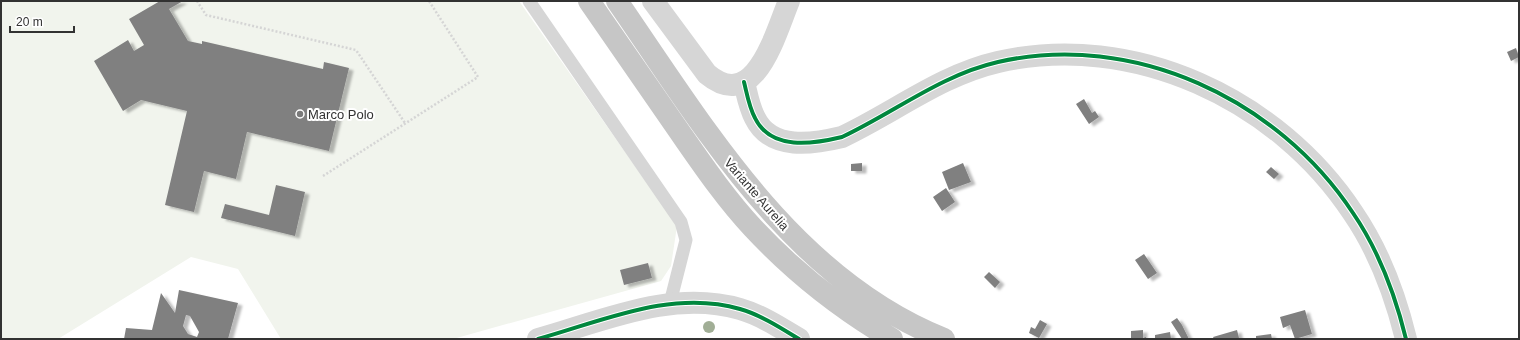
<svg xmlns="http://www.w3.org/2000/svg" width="1520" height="340" font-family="Arial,sans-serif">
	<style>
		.green { fill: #f1f4ed }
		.building { fill: #808080; fill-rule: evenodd; filter: url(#shadow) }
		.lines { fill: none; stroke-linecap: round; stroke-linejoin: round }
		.path { stroke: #d5d5d5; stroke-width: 2.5; stroke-dasharray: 2 2; stroke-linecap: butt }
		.service { stroke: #d6d6d6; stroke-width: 13 }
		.minor { stroke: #d6d6d6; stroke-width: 22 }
		.trunk { stroke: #c6c6c6; stroke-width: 22 }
		.cycleway-casing { stroke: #fff; stroke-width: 6 }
		.cycleway { stroke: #00873e; stroke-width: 4 }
		.tree { fill: #a1ae96 }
		.poi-dot { fill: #7a7a7a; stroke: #fff; stroke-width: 1.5 }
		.labels { text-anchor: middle; stroke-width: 4; stroke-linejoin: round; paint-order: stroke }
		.poi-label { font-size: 13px; fill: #323232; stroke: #fff; text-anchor: start }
		.street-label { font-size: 13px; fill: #323232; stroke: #fff }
	</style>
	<defs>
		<filter id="shadow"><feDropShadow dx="4.5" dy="2.5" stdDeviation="1" flood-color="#0004"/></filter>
	</defs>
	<rect width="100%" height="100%" fill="#fff"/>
	<path class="green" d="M1,1h518l158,225 -6,40 -10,15 -208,58h-172l-43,-70 -47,-12 -133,82h-57z"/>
	<path class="building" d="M160,1h23l-14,8 19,32 14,3v-3l121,28 1,-7 25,6 -20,83 -82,-19 -11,47 -32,-8 -10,41 -29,-7 22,-94 -46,-11 -18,11 -29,-50 34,-21 6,11 10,-6 -15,-26z
		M1516,48l3,9 -8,4 -4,-9z
		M1084,99l8,14 3,-2 4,6 -10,7 -13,-20z
		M862,163v8h-11v-7z
		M963,163l8,19 -22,8 -7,-18z
		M1271,167l8,7 -5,5 -8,-7z
		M276,185l29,7 -10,44 -74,-18 4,-14 44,11z
		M946,188l9,14 -13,9 -9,-14z
		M1144,254l13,19 -9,6 -13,-19z
		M648,263l4,15 -28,7 -4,-15z
		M989,272l11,10 -5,6 -11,-11z
		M179,290l59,13 -10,36h-104l2,-11 26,2 9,-37 14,20zM186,315l4,1 9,16 -2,5 -9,-3 -5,-8z
		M1305,310l7,24 -17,5 -5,-14 -7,3 -3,-11z
		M1177,318l5,7 7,14h-7l-11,-17z
		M1040,320l7,4 -8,14 -10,-5 2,-6 4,2z
		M1143,330v8l3,-1v2h-15v-8z
		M1237,330l2,8 -25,1 -1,-2z
		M1170,332l1,7h-16v-4z
		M1271,334l1,5h-16v-3z"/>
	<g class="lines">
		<path class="path" d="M197,1l9,14 150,35 49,73
			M323,176l155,-99 -49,-76"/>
		<path class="service" d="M529,1l152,221 5,18 -16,63"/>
		<path class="minor" d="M653,1l54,73c48,40 68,-40 82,-73
			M744,82c3,12 5,25 11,36 16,33 58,26 87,19 53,-25 99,-62 156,-75 135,-31 280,37 355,151 26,38 42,81 53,126
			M538,339c65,-18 134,-50 202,-30 21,6 41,19 59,30"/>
		<path class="trunk" d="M589,1c30,43 60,87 90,130 23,33 46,67 74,97 40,43 88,81 139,111
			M617,1c89,129 175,277 327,338"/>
		<g class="cycleway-casing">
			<path id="cycleway" d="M744,82c3,12 5,25 11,36 16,33 58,26 87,19 53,-25 99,-62 156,-75 135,-31 280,37 355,151 26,38 42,81 53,126
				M538,339c65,-18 134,-50 202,-30 21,6 41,19 59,30"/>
		</g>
		<use href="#cycleway" class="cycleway"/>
	</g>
	<circle class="tree" cx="709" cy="327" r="6"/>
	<circle class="poi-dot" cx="300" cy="114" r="4"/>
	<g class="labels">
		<g class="poi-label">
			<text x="308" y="119">Marco Polo</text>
		</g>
		<g class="street-label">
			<text transform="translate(757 194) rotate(49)" y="5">Variante Aurelia</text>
		</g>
	</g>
	<rect width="1520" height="340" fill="none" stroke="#323232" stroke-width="4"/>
	<path d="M10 26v6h64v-6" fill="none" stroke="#323232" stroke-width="2"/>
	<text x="16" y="26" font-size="12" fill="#323232" stroke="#ffffff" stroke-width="3" paint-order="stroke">20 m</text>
</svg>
